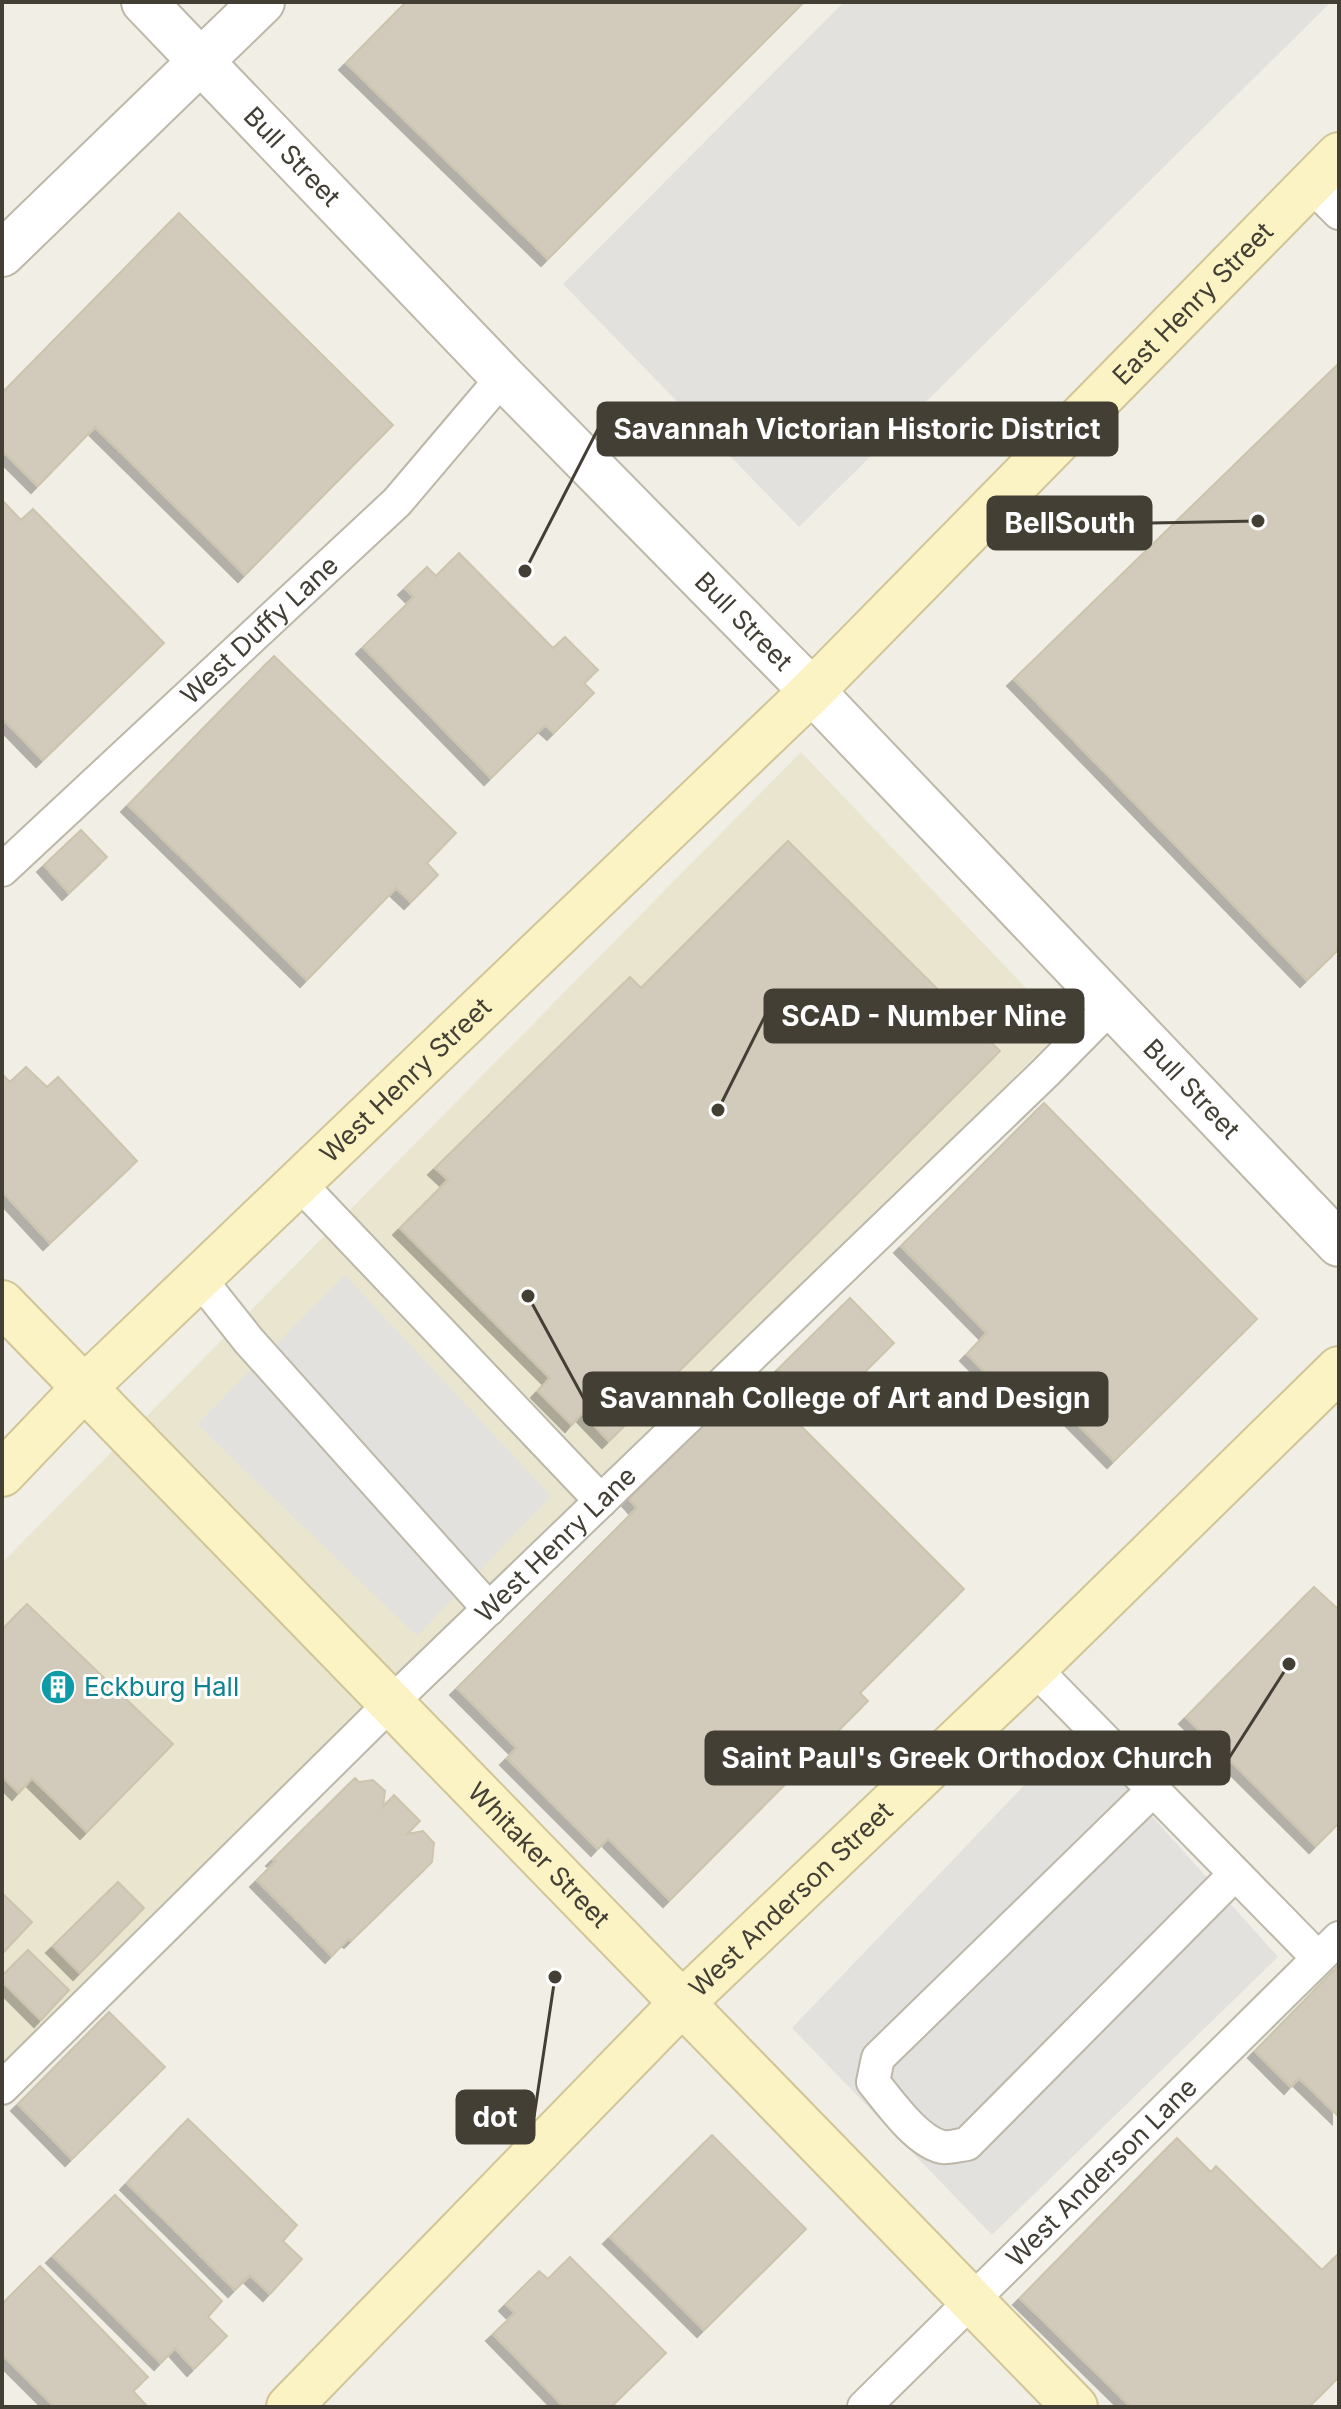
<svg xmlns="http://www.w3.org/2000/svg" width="1341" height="2409" font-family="Inter,sans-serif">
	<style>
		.education { fill: #eae5cf }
		.parking { fill: #e2e1dd }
		.building { fill: #d2cbbb; stroke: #cdc4ae; stroke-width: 2; filter: url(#shadow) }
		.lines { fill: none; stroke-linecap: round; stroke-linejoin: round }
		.service-casing { stroke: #bcb7a8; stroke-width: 36 }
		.minor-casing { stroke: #bcb7a8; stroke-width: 48 }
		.tertiary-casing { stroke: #bcb7a8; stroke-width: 48 }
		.secondary-casing { stroke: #cfc597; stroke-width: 48 }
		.service { stroke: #fff; stroke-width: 32 }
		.minor { stroke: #fff; stroke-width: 44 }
		.tertiary { stroke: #fff; stroke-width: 44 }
		.secondary { stroke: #fcf3c5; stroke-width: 44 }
		.labels { text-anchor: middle; stroke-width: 6; stroke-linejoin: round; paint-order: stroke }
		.street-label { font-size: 26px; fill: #433f35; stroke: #fff }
		.culture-label { font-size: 26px; fill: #0d838f; stroke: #fff; text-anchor: start }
		.leader { fill: none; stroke: #433f35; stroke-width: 3 }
		.callout-dot { fill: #433f35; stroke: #fff; stroke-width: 3 }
		.callout { fill: #433f35; stroke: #433f35; stroke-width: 3 }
		.callout-label { font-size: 28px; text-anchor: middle; font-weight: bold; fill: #fff }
	</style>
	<defs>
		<filter id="shadow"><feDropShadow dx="-7" dy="7" stdDeviation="0" flood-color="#0004"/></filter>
	</defs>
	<rect width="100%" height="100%" fill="#f1efe5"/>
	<path class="education" d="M801,752l263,276 -1062,1042v-507z"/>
	<path class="parking" d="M844,2h487l-532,525 -236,-243z
		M345,1275l206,221 -134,140 -220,-212z
		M1076,1731l202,226 -286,278 -200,-207z"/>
	<path class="building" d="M406,2h398l-256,257 -202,-196z
		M179,213l214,212 -148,150 -150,-148 -57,59 -36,-36v-57z
		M1339,363v586l-32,31 -293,-301z
		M2,500l19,20 12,-11 131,134 -121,117 -41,-42z
		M459,553l94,95 12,-11 33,33 -14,13 10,10 -40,40 -9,-8 -54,53 -128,-131 51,-50 -9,-9 22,-21 9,9z
		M274,656l182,177 -29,30 11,12 -27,27 -15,-14 -89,92 -179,-175z
		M81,830l26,27 -38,36 -25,-28z
		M788,841l212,210 -391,390 -27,-28 -10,12 -34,-34 12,-13 -150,-150 48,-48 -13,-12 195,-191 11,11z
		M26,1067l21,20 11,-10 79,84 -87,82 -48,-52v-117l8,8z
		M1044,1103l213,216 -143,142 -87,-88 -20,21 -40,-40 20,-21 -86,-87z
		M850,1298l44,45 -72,71 -44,-45z
		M751,1376l213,213 -104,104 8,8 -198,199 -62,-62 -10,11 -91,-91 10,-10 -60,-60 180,-180 -8,-9z
		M1314,1587l25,23v213l-23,23 -130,-129z
		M27,1604l146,140 -86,88 -55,-54 -13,15 -15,-15 -2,2v-150z
		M355,1778l4,4 14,-2 12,11 -2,16 11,-12 26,26 -13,13 16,-3 11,12 -2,19 -81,79 -3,-2 -16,17 -75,-76 19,-19 -3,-2z
		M118,1882l26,26 -64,65 -27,-27z
		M2,1893l30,29 -30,32z
		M28,1950l41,40 -28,30 -39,-39v-5z
		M1339,1965v152l-40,-39 -8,9 -36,-36z
		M109,2012l56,55 -93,92 -54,-55z
		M188,2119l109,106 -14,16 19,18 -32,35 -20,-19 -15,15 -108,-107z
		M712,2135l94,94 -102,101 -94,-93z
		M1177,2138l34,34 5,-6 106,104 17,-17v124l-30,30h-178l-111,-109z
		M115,2195l107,106 -14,16 19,19 -33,33 -19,-21 -14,15 -108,-107z
		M570,2257l96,96 -55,54h-47l-71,-73 22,-21 -9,-9 33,-33 9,8z
		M40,2266l108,111 -15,14 15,16h-93l-53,-53v-50z"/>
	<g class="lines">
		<g class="service-casing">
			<g id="service">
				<path d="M1310,184l29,29"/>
				<path id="s1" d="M2,870l395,-368 106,-125"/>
				<path d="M299,1183l302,318"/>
				<path d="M199,1278l50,63 240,268"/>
				<path d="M1034,1668l284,290"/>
				<path d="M1152,1791l-274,267 -5,24c16,19 43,59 69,65 7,1 17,-2 25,-3l268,-270"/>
				<path id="s2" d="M2,2088l389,-385 655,-631 67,-68"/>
				<path id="s3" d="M864,2407l475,-469"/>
			</g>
		</g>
		<g class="minor-casing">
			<g id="minor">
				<path id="s4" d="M144,2l359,375 309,314"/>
				<path d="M2,254l260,-252"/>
			</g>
		</g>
		<g class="tertiary-casing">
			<g id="tertiary">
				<path id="s5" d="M812,691l527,553"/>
			</g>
		</g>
		<g class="secondary-casing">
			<g id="secondary">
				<path id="s6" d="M2,1303l1073,1104"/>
				<path id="s7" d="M2,1474l82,-86 728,-697 527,-536"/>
				<path id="s8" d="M289,2407l393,-404 352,-335 305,-299"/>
			</g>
		</g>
		<use href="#service" class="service"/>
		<use href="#minor" class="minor"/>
		<use href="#tertiary" class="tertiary"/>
		<use href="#secondary" class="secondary"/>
	</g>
	<defs>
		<g id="building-disc" transform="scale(1.8)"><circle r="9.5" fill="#0f9aa8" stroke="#fff"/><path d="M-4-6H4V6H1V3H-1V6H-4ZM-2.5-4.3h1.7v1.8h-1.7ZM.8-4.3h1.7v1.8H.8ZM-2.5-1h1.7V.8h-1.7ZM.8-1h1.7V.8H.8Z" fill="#fff"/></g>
	</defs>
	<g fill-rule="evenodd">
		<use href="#building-disc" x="58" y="1687"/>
	</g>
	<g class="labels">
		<g class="street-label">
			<text dy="9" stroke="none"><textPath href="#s4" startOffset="214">Bull Street</textPath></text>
			<text dy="9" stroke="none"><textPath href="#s7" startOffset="1670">East Henry Street</textPath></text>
			<text dy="9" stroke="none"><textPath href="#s4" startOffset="862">Bull Street</textPath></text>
			<text dy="9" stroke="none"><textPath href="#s1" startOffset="352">West Duffy Lane</textPath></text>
			<text dy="9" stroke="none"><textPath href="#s7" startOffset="564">West Henry Street</textPath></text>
			<text dy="9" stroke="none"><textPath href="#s5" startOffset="550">Bull Street</textPath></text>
			<text dy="9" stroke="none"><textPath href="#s2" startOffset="776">West Henry Lane</textPath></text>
			<text dy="9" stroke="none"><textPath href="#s6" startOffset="770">Whitaker Street</textPath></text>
			<text dy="9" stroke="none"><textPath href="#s8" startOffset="714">West Anderson Street</textPath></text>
			<text dy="9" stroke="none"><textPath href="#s3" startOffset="334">West Anderson Lane</textPath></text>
		</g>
		<g class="culture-label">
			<text x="84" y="1696">Eckburg Hall</text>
		</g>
	</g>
	<path class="leader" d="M525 571L598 429M1258 521L1151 523M718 1110L765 1016M528 1296L584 1399M1289 1664L1229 1758M555 1977L534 2117"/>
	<g class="callout-dot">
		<circle cx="525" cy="571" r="8"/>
		<circle cx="1258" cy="521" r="8"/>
		<circle cx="718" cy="1110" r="8"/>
		<circle cx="528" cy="1296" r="8"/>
		<circle cx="1289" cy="1664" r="8"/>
		<circle cx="555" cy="1977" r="8"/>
	</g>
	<g class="callout">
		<rect x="598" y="403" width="519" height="52" rx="8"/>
		<rect x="988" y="497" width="163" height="52" rx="8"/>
		<rect x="765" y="990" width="318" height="52" rx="8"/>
		<rect x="584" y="1373" width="523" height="52" rx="8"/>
		<rect x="706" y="1732" width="523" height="52" rx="8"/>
		<rect x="457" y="2091" width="77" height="52" rx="8"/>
	</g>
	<g class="callout-label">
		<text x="857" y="439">Savannah Victorian Historic District</text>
		<text x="1070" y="533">BellSouth</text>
		<text x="924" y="1026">SCAD - Number Nine</text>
		<text x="845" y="1408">Savannah College of Art and Design</text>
		<text x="967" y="1768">Saint Paul's Greek Orthodox Church</text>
		<text x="495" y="2127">dot</text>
	</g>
	<rect width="1341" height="2409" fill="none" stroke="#433f35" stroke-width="8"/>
</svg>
